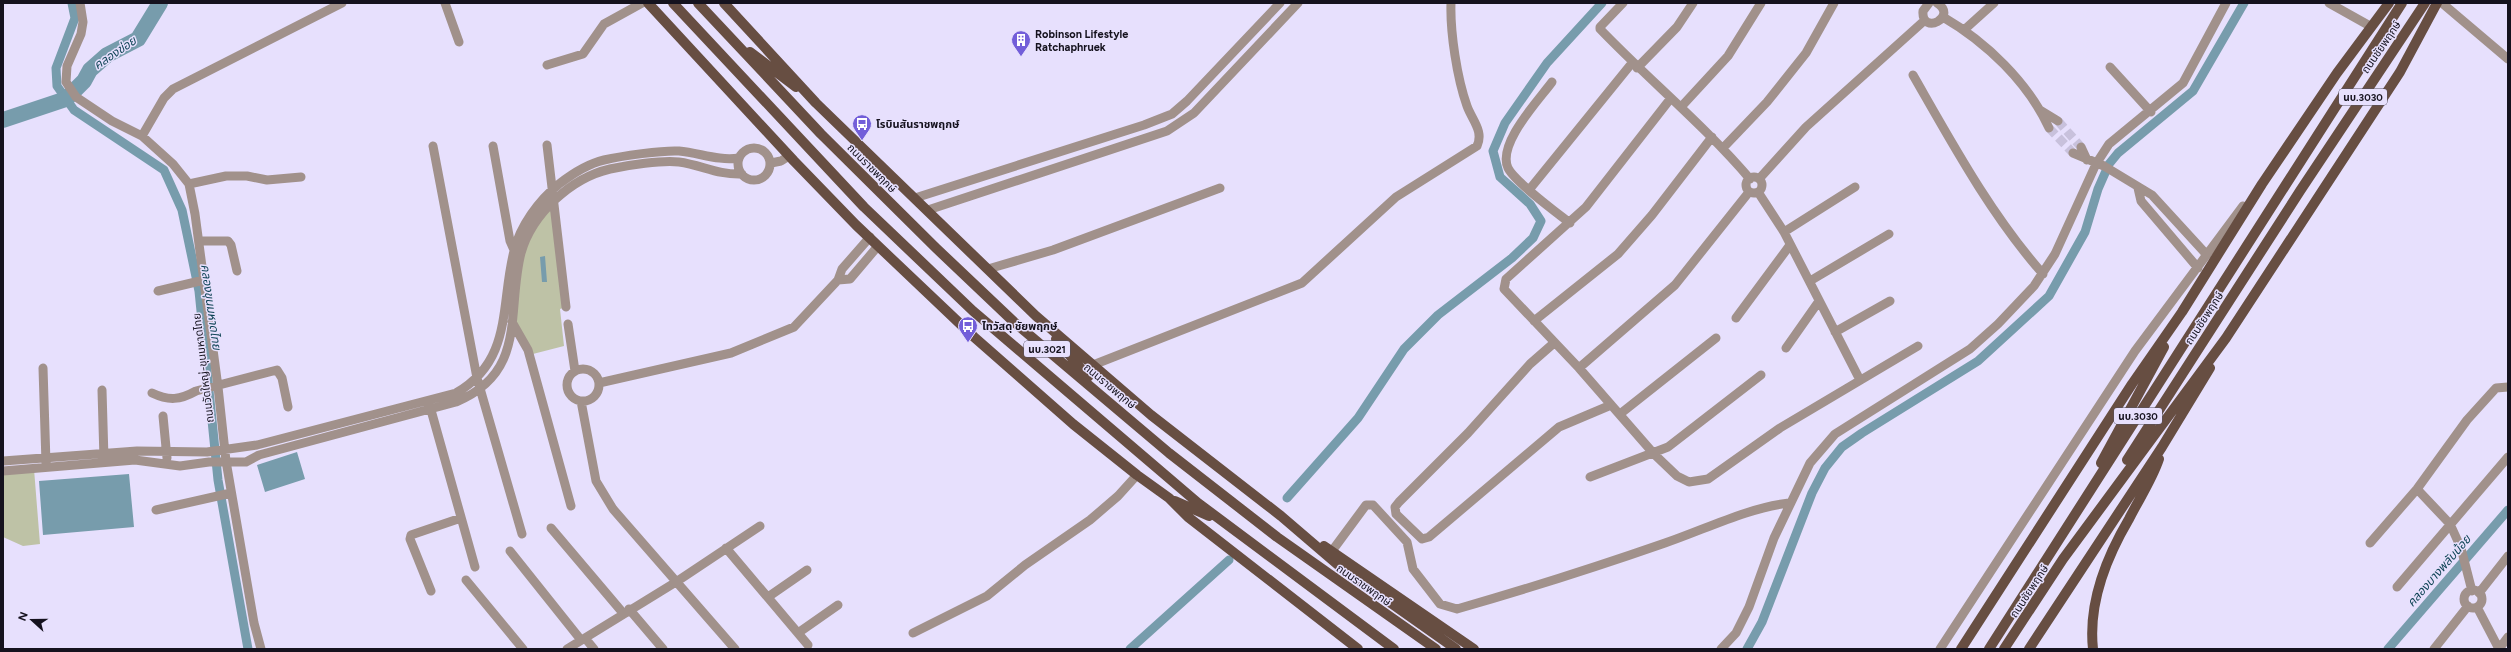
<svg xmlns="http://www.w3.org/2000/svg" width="2511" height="652" font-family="Figtree,'Noto Sans Thai',sans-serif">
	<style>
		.green { fill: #bec2a6 }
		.water { fill: #779cac }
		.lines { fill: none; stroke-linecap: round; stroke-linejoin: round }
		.canal { stroke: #779cac; stroke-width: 9 }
		.river { stroke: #779cac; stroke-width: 16 }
		.minor-tunnel { stroke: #c8c1dc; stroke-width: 9; stroke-dasharray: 9 4.5; stroke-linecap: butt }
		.minor { stroke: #a1918b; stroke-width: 9 }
		.major { stroke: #674e42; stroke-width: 10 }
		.labels { text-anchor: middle; stroke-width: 3; stroke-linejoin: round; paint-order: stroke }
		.shield { fill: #e7e0fd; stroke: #545061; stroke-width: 1 }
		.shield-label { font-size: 10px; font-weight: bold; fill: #15121e }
		.poi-label { font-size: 11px; font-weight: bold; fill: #15121e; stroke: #e7e0fd; text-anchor: start }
		.street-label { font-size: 11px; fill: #15121e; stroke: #e7e0fd }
		.water-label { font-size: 12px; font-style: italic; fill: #0e4355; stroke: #e7e0fd }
	</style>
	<rect width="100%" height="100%" fill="#e7e0fd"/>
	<path class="green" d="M554,200l12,107 -6,2 4,37 -35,9 -16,-33 8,-70z
		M34,469l6,75 -17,2 -20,-9v-66z"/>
	<path class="water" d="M545,256l2,26h-5l-2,-25z
		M297,452l8,27 -40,13 -8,-27z
		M129,474l5,53 -91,8 -4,-54z"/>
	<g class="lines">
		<path class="canal" d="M72,3l3,15 -19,50 1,18 17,24 90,60 18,40 17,81 19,189 30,169
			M1287,498l71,-80 46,-69 34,-34 74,-57 21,-20 8,-17 -11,-17 -30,-27 -7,-26 12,-28 42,-60 55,-60
			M1130,649l99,-89
			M1747,649l15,-27 50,-129 13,-25 17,-21 20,-14 116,-72 71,-65 36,-64 13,-43 11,-25 9,-11 75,-62 51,-88
			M2388,649l120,-139"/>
		<path class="river" d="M3,120l63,-21 18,-18 6,-11 17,-15 31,-16 22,-36"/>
		<path class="minor-tunnel" d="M2058,121l23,26
			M2049,128l24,25"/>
		<path class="minor" d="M80,3l3,19 -2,12 -14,32 -1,16 10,15 36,24 30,15 31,28 16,20 6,30 23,173 8,74 28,162 7,26
			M445,3l14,39
			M1623,3l-23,24v2c49,51 104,96 150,150
			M1929,3l-6,8c-2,25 36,6 14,-8
			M2329,3l41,23
			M2442,3l66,56
			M1943,17c43,25 85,65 106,111
			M1964,30l30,-27
			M547,65l36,-11 21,-30 38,-21
			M2110,67l41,45
			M1637,68l40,-41 16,-24
			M1913,75c39,68 78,140 130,199
			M1552,82c-14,19 -55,62 -44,86 7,14 48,44 62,55
			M1671,98l-85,109 -80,72 -2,10 75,79 75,86 23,22 12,6 19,-3 72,-51 138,-82
			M1681,107l47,-51 33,-53
			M2040,110l18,11
			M142,136l22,-38 9,-9 169,-86
			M547,145l19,162
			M433,146l44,232 45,156
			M493,146l17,95 4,9 4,1
			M2081,147l6,13
			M738 164a16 16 0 1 1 32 0a16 16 0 1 1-32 0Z
			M1723,148l44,-46 39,-49 28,-50
			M2073,153l31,13 48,29 55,60
			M771,163l10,-2 8,-5
			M1746 185a8 8 0 1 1 16 0a8 8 0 1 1-16 0Z
			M1759,179l47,-52 119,-107
			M189,184l37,-8h21l20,4 34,-3
			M2138,188l3,13 57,67
			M1529,190l103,-127
			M1758,192l26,40 76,148
			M915,198l229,-73 28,-11 15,-13 93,-98
			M928,210l239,-79 27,-18 104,-110
			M1784,232l71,-45
			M870,237l-28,32 -4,11 12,-1 28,-33
			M199,241h29l3,4 6,26
			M988,269l65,-19 167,-62
			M1810,281l79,-47
			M158,291l46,-11
			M1736,318l54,-73
			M1534,321l84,-67 34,-39 60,-78
			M512,322l16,28 43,156
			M568,324l7,47
			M1835,332l55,-31
			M1554,343l-24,21 -62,69 -69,69 -4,5 1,7 26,25 7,-2 130,-110 52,-22
			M1786,348l33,-47
			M1093,365l209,-82 94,-86 81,-51c7,-15 -5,-26 -10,-40 -10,-28 -17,-74 -16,-103
			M43,368l3,95
			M1579,368l96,-83 74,-93
			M567 385a16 16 0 1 1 32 0a16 16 0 1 1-32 0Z
			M599,383l132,-30 63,-26 44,-47
			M102,390l2,69
			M152,393c17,8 28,7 44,-2l81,-21 5,8 6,29
			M581,401l15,80 17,28 122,140
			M429,403l46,164
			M1620,414l96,-76
			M163,416l4,42
			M3,461l134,-10 70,1 50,-7 199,-52c57,-33 44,-87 58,-142 6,-25 25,-51 45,-67 13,-10 28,-20 45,-24 17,-4 59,-10 75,-9 21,2 39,10 60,7
			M3,471l132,-11 45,6 29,-4h37l13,-7 197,-53c72,-30 50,-90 65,-149 11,-39 50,-75 89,-84 18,-4 52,-9 69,-7 23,3 38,13 63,12
			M1590,477l78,-30 93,-72
			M2417,489l33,35 11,24 11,43
			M156,510l75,-17
			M551,528l72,85
			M2370,543l47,-54 50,-69 29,-32 12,-1
			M726,548l82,97
			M510,551l71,89
			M1332,551l34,-46h7l34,37 6,27 27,35 17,5c70,-20 139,-42 208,-66 41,-14 82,-35 124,-40
			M466,580l57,69
			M2397,587l111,-130
			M2464 599a9 9 0 1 1 18 0a9 9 0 1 1-18 0Z
			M431,591l-21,-52 1,-4 50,-17
			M2479,593l29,-37
			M768,597l39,-27
			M2477,607l22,42
			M629,609l34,40
			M798,633l40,-28
			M913,633l74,-37 38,-31 65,-45 28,-24 19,-21
			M585,638l9,11
			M567,649l109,-67 84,-56
			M1721,649l15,-16 13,-26 25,-69 36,-75 25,-29 135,-85 28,-25 36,-38 21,-32 41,-90 13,-20 74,-61 43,-80
			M1940,649l195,-298 108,-145
			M2434,649l34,-43
			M2499,649l9,-12"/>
		<path class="major" d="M648,3l146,158 62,64 118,112 99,87 64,51 32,23 19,19 170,132
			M673,3l191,204 109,104 225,192 196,146
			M698,3l123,131 115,114 78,74 155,131 108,84 159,112
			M724,3l92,100 220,213 115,99 130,101 63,54 112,79
			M750,52l46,35
			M1056,339l32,38
			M2127,460l173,-269 125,-188
			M2101,463l63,-116
			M1175,501l34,15
			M1324,546l150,103
			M1961,649l171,-265 50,-72 80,-128 75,-111 52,-70
			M1989,649l413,-646
			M2004,649l59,-90 163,-221 174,-266 37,-69
			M2029,649l133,-202 48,-79
			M2093,649c-5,-46 13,-91 36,-130 10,-20 23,-39 30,-60"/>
	</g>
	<defs>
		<g id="building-pin" transform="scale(1)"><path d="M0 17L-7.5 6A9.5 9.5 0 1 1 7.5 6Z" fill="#725ed9" stroke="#e7e0fd"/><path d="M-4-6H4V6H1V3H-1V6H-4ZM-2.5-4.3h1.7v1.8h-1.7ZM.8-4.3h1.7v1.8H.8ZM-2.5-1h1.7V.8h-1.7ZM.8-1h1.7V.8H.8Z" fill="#fff"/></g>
		<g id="bus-pin" transform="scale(1)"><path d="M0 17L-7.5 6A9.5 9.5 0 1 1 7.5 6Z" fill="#725ed9" stroke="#e7e0fd"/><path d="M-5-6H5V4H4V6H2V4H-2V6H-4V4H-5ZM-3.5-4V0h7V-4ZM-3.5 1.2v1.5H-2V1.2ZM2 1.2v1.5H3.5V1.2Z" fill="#fff"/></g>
	</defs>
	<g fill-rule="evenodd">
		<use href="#building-pin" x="1021" y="40"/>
		<use href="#bus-pin" x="862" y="124"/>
		<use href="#bus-pin" x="968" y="326"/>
	</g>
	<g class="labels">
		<g class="shield">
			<rect x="2339" y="89" width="48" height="16" rx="3"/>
			<rect x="1024" y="341" width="46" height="16" rx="3"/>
			<rect x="2114" y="408" width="48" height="16" rx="3"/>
		</g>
		<g class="shield-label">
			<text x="2363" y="101">นบ.3030</text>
			<text x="1047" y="353">นบ.3021</text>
			<text x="2138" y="420">นบ.3030</text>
		</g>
		<g class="poi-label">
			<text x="1035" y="38">Robinson Lifestyle<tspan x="1035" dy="13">Ratchaphruek</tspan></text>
			<text x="876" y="128">โรบินสันราชพฤกษ์</text>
			<text x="982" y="330">ไทวัสดุ ชัยพฤกษ์</text>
		</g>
		<g class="street-label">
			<text transform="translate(2381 47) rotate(-56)" y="4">ถนนชัยพฤกษ์</text>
			<text transform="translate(872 168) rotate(45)" y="4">ถนนราชพฤกษ์</text>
			<text transform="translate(2204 318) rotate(-57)" y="4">ถนนชัยพฤกษ์</text>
			<text transform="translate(203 368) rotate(-97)" y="4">ถนนวัดใหญ่-ขุนมหาดไทย</text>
			<text transform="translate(1110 386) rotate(40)" y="4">ถนนราชพฤกษ์</text>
			<text transform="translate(1364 585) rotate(35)" y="4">ถนนราชพฤกษ์</text>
			<text transform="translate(2029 591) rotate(-57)" y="4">ถนนชัยพฤกษ์</text>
		</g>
		<g class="water-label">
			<text transform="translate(115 53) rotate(-34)" y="4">คลองข่อย</text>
			<text transform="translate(211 307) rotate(82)" y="4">คลองขุนมหาดไทย</text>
			<text transform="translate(2439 571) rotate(-49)" y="4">คลองบางพลับน้อย</text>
		</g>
	</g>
	<rect width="2511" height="652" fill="none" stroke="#15121e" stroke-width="8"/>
	<g transform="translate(32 620) rotate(291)" stroke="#e7e0fd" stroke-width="3" paint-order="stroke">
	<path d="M0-3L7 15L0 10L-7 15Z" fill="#15121e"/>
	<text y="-6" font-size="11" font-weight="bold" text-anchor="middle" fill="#15121e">N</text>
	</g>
</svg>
